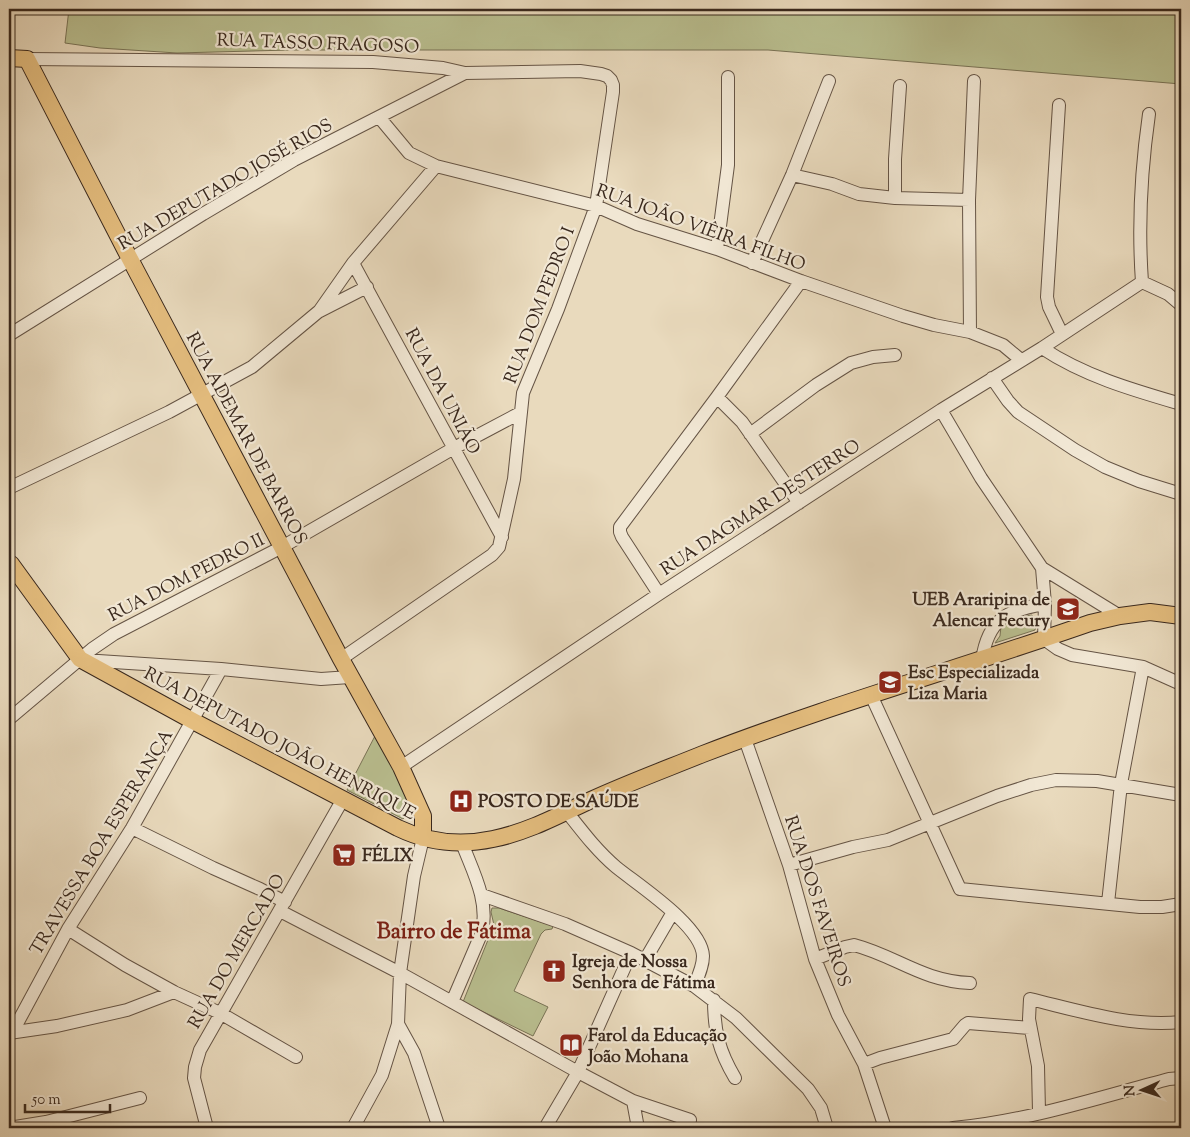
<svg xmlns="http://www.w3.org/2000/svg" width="1190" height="1137" font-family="'Sorts Mill Goudy',serif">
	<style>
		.green { fill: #b9be8f; stroke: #797356 }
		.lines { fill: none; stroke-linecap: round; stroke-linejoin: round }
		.minor-casing { stroke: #655445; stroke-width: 14 }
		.major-casing { stroke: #39281d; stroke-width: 18 }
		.minor { stroke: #f1e7d4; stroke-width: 12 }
		.major { stroke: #e4bd7e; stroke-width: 16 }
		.labels { text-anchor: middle; stroke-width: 4.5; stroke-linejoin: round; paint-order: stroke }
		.street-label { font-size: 18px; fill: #39281d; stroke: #f1e7d4 }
		.poi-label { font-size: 18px; font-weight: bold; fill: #39281d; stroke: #f1e7d4; text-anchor: start }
		.district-label { font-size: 22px; font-weight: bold; fill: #7a1f14; stroke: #f1e7d4 }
	</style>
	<rect width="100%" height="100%" fill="#e9dabd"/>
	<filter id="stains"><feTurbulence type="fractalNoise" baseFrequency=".004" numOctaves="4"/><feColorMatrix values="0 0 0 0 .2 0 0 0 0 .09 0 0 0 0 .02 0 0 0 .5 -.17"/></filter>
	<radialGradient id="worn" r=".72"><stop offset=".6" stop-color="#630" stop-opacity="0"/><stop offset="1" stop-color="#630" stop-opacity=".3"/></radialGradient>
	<path class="green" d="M69,9h1112v75l-413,-34h-478l-113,3 -77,-5 -35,-5z
		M1032,615l4,9 -1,6 -40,13 5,-7 1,-10 14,-8z
		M376,734l38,72 -11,13 -56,-29z
		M492,908h7l54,18 -1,3 -7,1 -4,4 -27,57 34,16 -15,29 -70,-34 31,-77 -3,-13z"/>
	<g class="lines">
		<g class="minor-casing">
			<path id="minor" d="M27,59l346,3 70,6 22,5 115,-2 21,3 6,2 4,4 2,5v7l-17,114 -38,103 -35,84 -9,86 -15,68 -7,8 -151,104
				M1059,105l-12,192 2,10 13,27
				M379,117l30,36 27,13 160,40 41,18 80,25 84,32 102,35 31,9 36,7 33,13 18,15
				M792,175l40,9 27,10 36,4 74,2
				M895,198v-39l5,-73
				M717,249l11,-84v-88
				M353,263l149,274
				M752,263l40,-88 37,-94
				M1142,282c-4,-56 -1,-112 7,-168
				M1142,282l26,12 13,11
				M320,310l33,-47 83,-97
				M970,332l-1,-132 5,-119
				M9,335l194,-121 91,-54 171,-87
				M1042,348c42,28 91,42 139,56
				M992,378l16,23 10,11 57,38 30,17 34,14 42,13
				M717,397l25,25 57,81
				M941,410l40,68 61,90 3,36 -1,35 14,10 14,6 71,12 38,17
				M750,434l66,-49 35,-22 22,-6 22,-2
				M9,488l160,-76 83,-45 66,-55 49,-25
				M1042,568l78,48
				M659,594l-37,-57 -2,-5v-5l97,-130 84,-116
				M83,660l138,9 100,10 29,-2
				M982,660c6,-41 25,-50 63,-56
				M871,695l89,194 180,18h22l19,-3
				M9,719l83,-70 22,-15 168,-87 172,-99 66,-35
				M745,739l44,126 26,94 23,56 26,49 21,64
				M401,767l258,-173 282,-184 101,-62 100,-66
				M567,812c15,19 30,39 49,55 22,18 86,59 87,89 0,11 -5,21 -9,30
				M132,828l81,40 47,21 25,13
				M423,838l-9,38 -14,97 -2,51 16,29 25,75
				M789,865l64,-18 35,-7 109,-44 34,-11 25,-5 41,1 84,14
				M482,895l83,29 66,29 63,33 42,32 72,71 13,19 6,20
				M1108,903l13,-119 22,-117
				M280,911l120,62 178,99 55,29 57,19
				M68,929l57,36 49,27 46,21 76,44
				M815,959l30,-12 9,-2c42,11 68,36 116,38
				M645,960l28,-48
				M714,1000c0,31 5,51 21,78
				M452,1002l30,-70c7,-32 -9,-60 -20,-89
				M9,1033l48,-7 70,-16 47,-18
				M12,1033l56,-104 64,-101 89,-159
				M864,1064l16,-6 73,-19 12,-14 3,-2 62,5
				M633,1101l5,27
				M1039,1112l-1,-46 -9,-47 1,-20c50,12 99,28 151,23
				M9,1128l37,-6 94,-24
				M207,1128l-13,-50 1,-11 5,-17 143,-251
				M353,1128l29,-53 16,-51
				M545,1128l33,-56 53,-119
				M953,1128c71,-6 148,-31 216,-49l12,-1"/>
		</g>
		<g class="major-casing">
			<path id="major" d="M9,58l18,1 103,200 211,400 60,108 22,49v22
				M9,563l2,1 69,95 113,62 205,107c31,15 62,18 95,11 35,-7 66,-24 98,-39 37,-17 75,-31 112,-46 127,-49 258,-86 387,-131l30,-7 30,-4 31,4"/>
		</g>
		<use href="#minor" class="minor"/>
		<use href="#major" class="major"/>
	</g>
	<defs>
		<g id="school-square" transform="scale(1.25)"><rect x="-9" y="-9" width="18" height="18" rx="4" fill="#8f2418" stroke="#f1e7d4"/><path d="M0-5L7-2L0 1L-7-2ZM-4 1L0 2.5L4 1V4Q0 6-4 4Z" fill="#fff"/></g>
		<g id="hospital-square" transform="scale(1.25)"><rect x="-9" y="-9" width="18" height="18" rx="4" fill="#8f2418" stroke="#f1e7d4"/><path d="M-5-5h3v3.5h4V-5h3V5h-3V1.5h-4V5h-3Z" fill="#fff"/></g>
		<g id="supermarket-square" transform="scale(1.25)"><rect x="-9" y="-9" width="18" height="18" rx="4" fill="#8f2418" stroke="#f1e7d4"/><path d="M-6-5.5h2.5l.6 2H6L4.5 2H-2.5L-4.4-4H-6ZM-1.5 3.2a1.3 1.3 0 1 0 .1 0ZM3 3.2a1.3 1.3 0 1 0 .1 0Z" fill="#fff"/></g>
		<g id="church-square" transform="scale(1.25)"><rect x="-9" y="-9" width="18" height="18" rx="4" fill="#8f2418" stroke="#f1e7d4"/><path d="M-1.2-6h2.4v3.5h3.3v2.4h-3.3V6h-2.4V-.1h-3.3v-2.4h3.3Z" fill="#fff"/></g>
		<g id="library-square" transform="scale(1.25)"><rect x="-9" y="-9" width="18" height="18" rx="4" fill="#8f2418" stroke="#f1e7d4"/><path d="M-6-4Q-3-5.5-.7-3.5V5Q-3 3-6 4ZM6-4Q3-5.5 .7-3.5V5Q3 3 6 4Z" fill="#fff"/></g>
	</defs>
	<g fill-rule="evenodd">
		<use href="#school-square" x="1068" y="609"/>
		<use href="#school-square" x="890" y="682"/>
		<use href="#hospital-square" x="461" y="801"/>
		<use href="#supermarket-square" x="344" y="855"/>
		<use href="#church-square" x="554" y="971"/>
		<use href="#library-square" x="571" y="1045"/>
	</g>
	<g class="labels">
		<g class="street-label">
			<text transform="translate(318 43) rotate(2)" y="6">RUA TASSO FRAGOSO</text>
			<text transform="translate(225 184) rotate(-30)" y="6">RUA DEPUTADO JOSÉ RIOS</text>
			<text transform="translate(701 227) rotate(20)" y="6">RUA JOÃO VIÊIRA FILHO</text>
			<text transform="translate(539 305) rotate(-69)" y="6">RUA DOM PEDRO I</text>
			<text transform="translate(443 391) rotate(62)" y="6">RUA DA UNIÃO</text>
			<text transform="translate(247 438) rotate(62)" y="6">RUA ADEMAR DE BARROS</text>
			<text transform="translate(760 507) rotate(-33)" y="6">RUA DAGMAR DESTERRO</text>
			<text transform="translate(186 577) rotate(-27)" y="6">RUA DOM PEDRO II</text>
			<text transform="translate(280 743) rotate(28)" y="6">RUA DEPUTADO JOÃO HENRIQUE</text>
			<text transform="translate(101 842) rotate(-59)" y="6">TRAVESSA BOA ESPERANÇA</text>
			<text transform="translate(818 901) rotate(72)" y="6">RUA DOS FAVEIROS</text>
			<text transform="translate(236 951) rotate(-60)" y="6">RUA DO MERCADO</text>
		</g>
		<g class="poi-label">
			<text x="1050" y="605" text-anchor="end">UEB Araripina de<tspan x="1050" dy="21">Alencar Fecury</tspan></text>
			<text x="908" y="678">Esc Especializada<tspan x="908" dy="21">Liza Maria</tspan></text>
			<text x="478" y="807">POSTO DE SAÚDE</text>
			<text x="362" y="861">FÉLIX</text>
			<text x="572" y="967">Igreja de Nossa<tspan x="572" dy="21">Senhora de Fátima</tspan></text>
			<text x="588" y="1041">Farol da Educação<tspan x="588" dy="21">João Mohana</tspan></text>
		</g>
		<g class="district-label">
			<text x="454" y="938">Bairro de Fátima</text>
		</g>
	</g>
	<rect width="1190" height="1137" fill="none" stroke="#e9dabd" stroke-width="30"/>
	<rect x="10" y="10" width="1170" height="1117" fill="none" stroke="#39281d" stroke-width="2.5"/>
	<rect x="15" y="15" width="1160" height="1107" fill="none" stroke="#39281d"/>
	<g transform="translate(1142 1090) rotate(267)" stroke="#f1e7d4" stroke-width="4" paint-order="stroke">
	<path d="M0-4L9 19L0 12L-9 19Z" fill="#39281d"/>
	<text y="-8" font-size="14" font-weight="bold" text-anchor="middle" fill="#39281d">N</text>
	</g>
	<path d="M25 1104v8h85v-8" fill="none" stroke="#39281d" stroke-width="2.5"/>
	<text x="32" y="1104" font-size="15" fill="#39281d" stroke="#f1e7d4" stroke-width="4" paint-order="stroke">50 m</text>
	<rect width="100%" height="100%" filter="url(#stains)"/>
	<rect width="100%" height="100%" fill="url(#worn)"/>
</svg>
